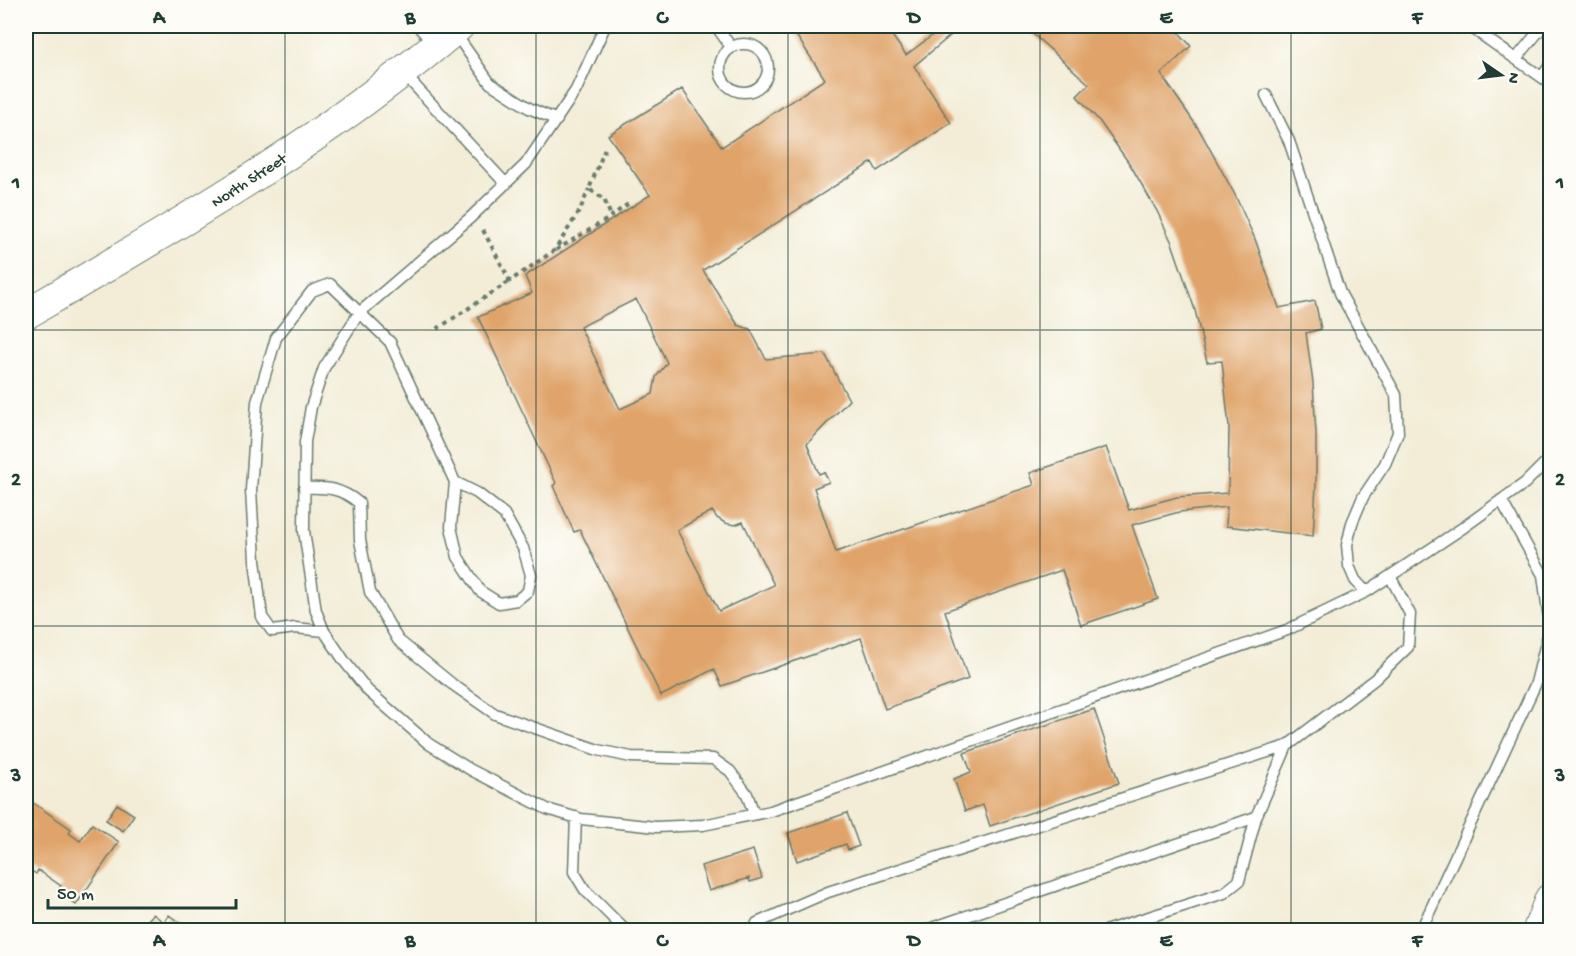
<svg xmlns="http://www.w3.org/2000/svg" width="1576" height="956" font-family="'Gochi Hand',sans-serif">
	<style>
		.building { fill: #e0a46b; fill-rule: evenodd }
		.lines { fill: none; stroke-linecap: round; stroke-linejoin: round }
		.service-casing { stroke: #697b6d; stroke-width: 13 }
		.secondary-casing { stroke: #697b6d; stroke-width: 32 }
		.path { stroke: #697b6d; stroke-width: 4; stroke-dasharray: 4.5 4.5; stroke-linecap: butt }
		.service { stroke: #fff; stroke-width: 10 }
		.secondary { stroke: #fff; stroke-width: 30 }
		.grid { fill: none; stroke: #1f3d34; stroke-width: 1.5; stroke-opacity: 0.55 }
		.labels { text-anchor: middle; stroke-width: 5; stroke-linejoin: round; paint-order: stroke }
		.street-label { font-size: 16px; fill: #1f3d34; stroke: #fdfcf7 }
		.neatline { fill: none; stroke: #1f3d34; stroke-width: 2 }
		.grid-label { font-size: 20px; text-anchor: middle; font-weight: bold; fill: #1f3d34 }
	</style>
	<rect width="100%" height="100%" fill="#fdfcf7"/>
	<filter id="ink" filterUnits="userSpaceOnUse"><feTurbulence type="fractalNoise" baseFrequency=".0167" numOctaves="2"/><feDisplacementMap in="SourceGraphic" scale="12" xChannelSelector="R" yChannelSelector="G"/><feConvolveMatrix kernelMatrix="1 2 1 2 8 2 1 2 1" color-interpolation-filters="sRGB"/></filter>
	<filter id="wash" filterUnits="userSpaceOnUse"><feTurbulence type="fractalNoise" baseFrequency=".008" numOctaves="4" result="noise"/><feDisplacementMap in="SourceGraphic" scale="24" xChannelSelector="R" yChannelSelector="G"/><feGaussianBlur stdDeviation="1.35" result="paint"/><feColorMatrix in="noise" values="0 0 0 0 0 0 0 0 0 0 0 0 0 0 0 0 0 1.4 0 .05"/><feComposite in="paint" operator="in"/></filter>
	<g filter="url(#wash)">
		<rect width="100%" height="100%" fill="#f3edd7"/>
		<g id="blocks">
			<path class="building" d="M790,26h95l21,29 39,-29h17l-48,40 37,57 -74,48 -5,-9 -169,108 35,55 12,4 16,30 59,-5 24,46 -42,44 12,30 5,-2 5,10 -15,6 22,64 198,-67 -4,-12 76,-26 23,63 48,-13 51,-4 1,-66 -7,-66 -15,1 -12,-52 -23,-67 -15,-32 -26,-45 -31,-44 -23,-26 12,-12 -65,-58h149l18,20 -30,28 39,57 35,64 20,44 24,69 36,-7 6,28 -15,4 7,50 3,51v51l-3,51 -87,-10 1,-19 -48,5 -47,13 26,74 -77,26 -19,-55 -117,41 23,68 -83,30 -24,-71 -139,48 -8,-17 -53,27 -81,-166 -6,2 -21,-46 3,-3 -78,-166 54,-24 -7,-17 125,-81 -42,-60 74,-46 40,58 103,-68zM636,299l31,64 -11,14 -3,17 -33,15 -40,-82zM712,511l5,7 8,5 10,2 8,-3 31,63 -55,26 -42,-81z
				M1094,709l25,74 -129,43 -7,-21 -18,6 -11,-32 17,-7 -7,-19z
				M29,800l42,29 -2,4 11,8 12,-17 27,18 -43,63 -19,-14 4,-5 -23,-16 -2,4 -10,-7v-63z
				M117,804l17,11 -11,16 -17,-11z
				M847,813l12,33 -11,4 -2,-6 -49,17 -9,-28z
				M753,850l9,28 -12,4 -1,-4 -40,13 -8,-25z
				M153,914l11,8 5,-7 20,15h-49z"/>
		</g>
	</g>
	<g filter="url(#ink)">
		<use href="#blocks" fill-opacity="0" stroke="#697b6d" stroke-width="1.5"/>
		<g class="lines">
			<g class="service-casing">
				<path id="service" d="M418,26l15,17
					M605,26l-29,64 -50,74 -56,54 -111,95 -35,55 -13,39 -6,35 -1,89 12,80 8,20 21,31 23,29 23,20 38,33 42,26 76,39 34,10 75,8 47,-2 68,-14 516,-181 79,-38 98,-65 61,-44 25,-25
					M716,26l15,21
					M1469,26l81,57
					M455,33l35,50 39,25 28,12
					M720 68a24 24 0 1 1 48 0a24 24 0 1 1-48 0Z
					M1516,59l27,-33
					M404,74l102,110
					M1542,77l8,-12
					M1266,95l23,46 51,152 56,102 2,38 -13,31 -22,33 -11,26 -5,22 2,21 6,14 11,12
					M304,488c23,-1 37,0 55,15l1,37 10,52 28,48 54,44 43,30 103,36 33,7 82,2 17,12 17,23 7,20
					M324,631l-29,-3 -23,3 -10,-14 -7,-57 -4,-70 6,-88 19,-64 36,-47 18,-7 60,58 65,140 22,11 27,21 19,34 8,27 -3,16 -11,9 -18,3 -19,-12 -22,-34 -7,-30 4,-45
					M576,817l-2,55 11,18 40,40
					M754,930l3,-7 71,-31 459,-146 88,-67 33,-32 2,-33 -20,-38
					M926,930l330,-113 31,-71
					M1108,930l116,-37 15,-12 17,-64
					M1421,930l115,-247 14,-57 -7,-51 -42,-75"/>
			</g>
			<g class="secondary-casing">
				<path id="secondary" d="M26,314c149,-87 301,-175 433,-288
					M1538,930l12,-31"/>
			</g>
			<path class="path" d="M605,149l-16,40 15,10 7,17
				M483,230l27,51 45,-31 25,-40 9,-21
				M556,250l50,-30 22,-16
				M437,329l73,-48"/>
			<use href="#service" class="service"/>
			<use href="#secondary" class="secondary"/>
		</g>
	</g>
	<path class="grid" d="M285,26v904M536,26v904M788,26v904M1040,26v904M1291,26v904M26,330h1524M26,626h1524"/>
	<g class="labels">
		<g class="street-label">
			<text transform="translate(248 179) rotate(-33)" y="6">North Street</text>
		</g>
	</g>
	<rect width="1576" height="956" fill="none" stroke="#fdfcf7" stroke-width="66"/>
	<g transform="translate(1501 75) rotate(104)" stroke="#fdfcf7" stroke-width="4.5" paint-order="stroke">
	<path d="M0-4.5L10 22L0 15L-10 22Z" fill="#1f3d34"/>
	<text y="-9" font-size="16" font-weight="bold" text-anchor="middle" fill="#1f3d34">N</text>
	</g>
	<path d="M48 899v9h188v-9" fill="none" stroke="#1f3d34" stroke-width="3"/>
	<text x="57" y="899" font-size="18" fill="#1f3d34" stroke="#fdfcf7" stroke-width="4.5" paint-order="stroke">50 m</text>
	<rect x="33" y="33" width="1510" height="890" class="neatline"/>
	<g class="grid-label">
		<text x="159" y="23">A</text>
		<text x="410" y="23">B</text>
		<text x="662" y="23">C</text>
		<text x="914" y="23">D</text>
		<text x="1166" y="23">E</text>
		<text x="1417" y="23">F</text>
		<text x="16" y="188">1</text>
		<text x="1560" y="188">1</text>
		<text x="16" y="485">2</text>
		<text x="1560" y="485">2</text>
		<text x="16" y="781">3</text>
		<text x="1560" y="781">3</text>
		<text x="159" y="946">A</text>
		<text x="410" y="946">B</text>
		<text x="662" y="946">C</text>
		<text x="914" y="946">D</text>
		<text x="1166" y="946">E</text>
		<text x="1417" y="946">F</text>
	</g>
</svg>
